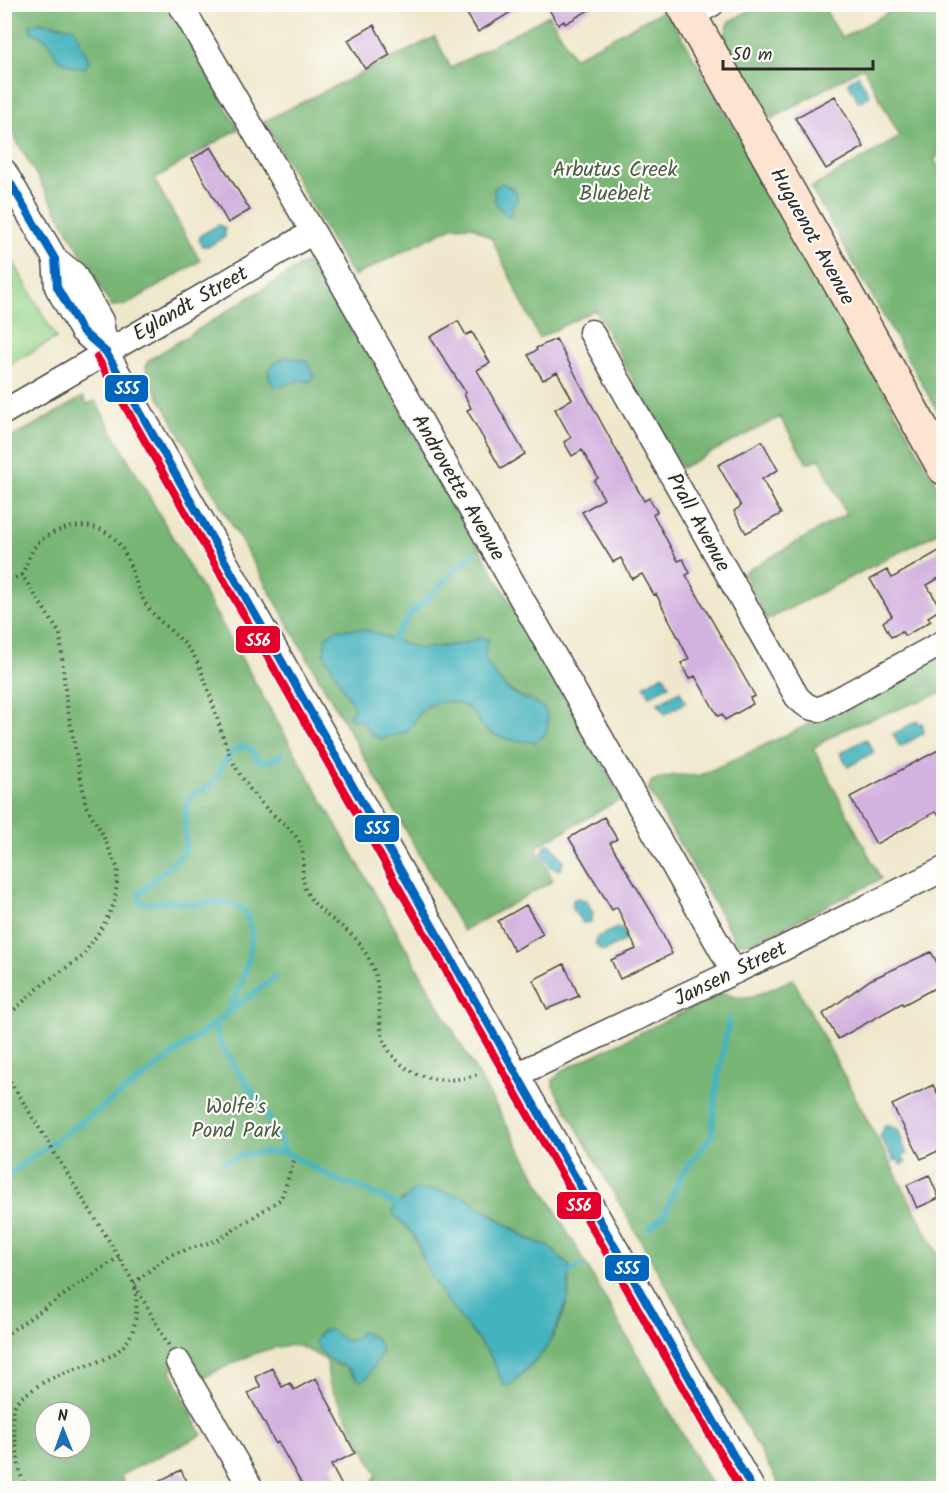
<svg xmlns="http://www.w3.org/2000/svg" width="948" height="1493" font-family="Kalam,sans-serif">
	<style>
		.green { fill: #95d48a; stroke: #60805a; stroke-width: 1.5 }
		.forest { fill: #78b676; stroke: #527050; stroke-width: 1.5; fill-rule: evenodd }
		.water { fill: #44b3bd; stroke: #386f74; stroke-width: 1.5 }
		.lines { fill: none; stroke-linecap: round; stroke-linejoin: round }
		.stream { stroke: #44b3bd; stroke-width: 6 }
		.building { fill: #d3b2df }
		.street-casing { stroke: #484743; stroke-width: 27 }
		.secondary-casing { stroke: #484743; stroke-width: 36 }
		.path { stroke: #484743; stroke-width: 4; stroke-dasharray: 1.5 4.5; stroke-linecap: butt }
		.street { stroke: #fff; stroke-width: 24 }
		.secondary { stroke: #fde4d1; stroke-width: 33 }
		.bus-1-casing { stroke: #fdfcf7; stroke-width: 12 }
		.bus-2-casing { stroke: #fdfcf7; stroke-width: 12 }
		.bus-1 { stroke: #0065bd; stroke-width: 8 }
		.bus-2 { stroke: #e4002b; stroke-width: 8 }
		.labels { text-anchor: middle; stroke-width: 4.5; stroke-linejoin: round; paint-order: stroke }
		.park-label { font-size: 21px; fill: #4b5e48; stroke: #fdfcf7 }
		.street-label { font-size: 21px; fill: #2b2b2b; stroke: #fdfcf7 }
		.line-badge { stroke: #fdfcf7; stroke-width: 2 }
		.badge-label { font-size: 16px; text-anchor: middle; font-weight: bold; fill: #fff }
	</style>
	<rect width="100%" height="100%" fill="#fdfcf7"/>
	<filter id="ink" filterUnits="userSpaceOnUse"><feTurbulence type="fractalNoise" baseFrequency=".0167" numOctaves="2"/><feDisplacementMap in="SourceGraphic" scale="12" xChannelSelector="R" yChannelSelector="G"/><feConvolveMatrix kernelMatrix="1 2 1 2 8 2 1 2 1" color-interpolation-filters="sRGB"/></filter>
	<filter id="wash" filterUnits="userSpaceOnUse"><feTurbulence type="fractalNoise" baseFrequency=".008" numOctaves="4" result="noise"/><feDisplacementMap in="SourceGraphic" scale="24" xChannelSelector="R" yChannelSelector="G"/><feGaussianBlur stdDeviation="1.35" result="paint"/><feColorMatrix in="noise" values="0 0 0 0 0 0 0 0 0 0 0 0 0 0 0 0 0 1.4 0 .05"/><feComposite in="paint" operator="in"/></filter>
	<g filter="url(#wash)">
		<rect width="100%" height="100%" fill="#efe7cb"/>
		<path class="green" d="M5,247l51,91 -51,29h-1z"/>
		<path class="forest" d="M760,4l62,1 20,33 60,-33h40l1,3v145l-9,6 10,17 -1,245 -132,-233 89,-51 -37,-70 -91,52 -48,-81 5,-16z
			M4,5h164l70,124 -84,50 46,82 -74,44 -15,1 -106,-186zM39,22l22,3 21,23 7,12 -36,-11z
			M666,9l277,486v35l-176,90 -24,-47 103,-59 -26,-55 -13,4 -27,-46 -99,51 -86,-158 -56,28 -47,-99 -20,-13 -20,1 -98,49 -21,-32 -69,-123 171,-84 16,31 98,-53 25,43z
			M312,263l7,4 303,531 -86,49 17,34 -90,50 -316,-555 -1,-10 3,-6 154,-96zM337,629h27l55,20 43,-5 17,-6 9,1 -5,18c16,23 23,38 52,43l-46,32c-6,-6 -12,-16 -19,-22 -20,-16 -46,-8 -57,13l-42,11 -47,-81z
			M83,397l4,7 8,-3 618,1087h-348l5,-2 7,-12 -48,-91 -2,-22c-9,-5 -20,-13 -29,-15 -26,-5 -71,21 -94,31l-19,-21 -14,15 31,64 -81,40 4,13h-120l-1,-1046zM465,1197l64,42 19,7 21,19c-1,11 1,22 -1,33 -6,31 -35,76 -64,87l-14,-30 -44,-55 -16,-26 -17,-40 -20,-24 10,-11zM337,1337l9,4 8,-1 23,21 -7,8 -15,8 -9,-10 -11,-2zM45,1412h36v36h-36z
			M943,651v46l-2,-4 -99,37 -29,18 68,131 -129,64h-15l-89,-154 4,-8 23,-6 24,1 104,-49z
			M793,979l150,285 1,223 -3,1h-160l-228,-402v-6l10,-10 162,-78c19,15 48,-5 68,-13z"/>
		<path class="water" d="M39,22l35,6 15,33 -4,7 -11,-1 -17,-8c-6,-16 -9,-21 -26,-27l-1,-7z
			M858,75l12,21 -11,6 -11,-20z
			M502,183l13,7 2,11 -6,5v8l-4,2 -12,-14 -1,-13z
			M218,225l7,3v9l-16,9h-7l-3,-6 2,-5z
			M286,357l21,4 7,16 -5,5 -8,-2 -25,8 -6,-7 -2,-11 7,-7z
			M337,629h27l55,20 43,-5 17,-6 9,1 -4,18c6,10 13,22 22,31 19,20 49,6 40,46l-11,8c-14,-1 -33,-2 -46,-10 -8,-4 -11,-15 -18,-21 -13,-12 -39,-12 -51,1 -5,6 -8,14 -13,20l-26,7 -10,-5 -10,-14h-9l-3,-5 5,-7 -30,-55 2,-17z
			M663,674l6,11 -19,11 -6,-10z
			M680,691l6,11 -21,12 -7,-11z
			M917,721l2,3 3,-1 2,10 -24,14 -7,-13z
			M866,739l8,13 -26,15 -8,-14z
			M551,844l12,16 -1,8 -3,2 -9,-3 -8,-14 4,-8z
			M577,898l9,2 7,13 -2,9 -8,1 -11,-14 1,-9z
			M617,928l5,1 3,6 -1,6 -19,10 -6,-2 -4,-6 2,-6z
			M885,1125l13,4 9,25 -5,2 4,6 -5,3 -4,-6 -3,2 -14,-24z
			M414,1190h22l29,7 63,42 20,7 21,19 -1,33 -10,26 -13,26 -34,35h-7l-14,-30 -44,-55 -16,-26 -17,-40 -20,-20v-4z
			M329,1329l17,12 8,-1 7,-8 15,6 6,14 -15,26 -7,3c-5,-4 -10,-12 -15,-14 -15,-7 -23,-9 -30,-26l6,-9z"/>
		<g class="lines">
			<path class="stream" d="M393,639l16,-23 64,-63
				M226,1015c13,-24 45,-93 9,-110 -14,-6 -31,0 -46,-1 -6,0 -12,-3 -18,-3 -12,0 -20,5 -31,1l-1,-8 46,-43c2,-15 -3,-38 4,-51 6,-9 19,-11 26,-20 7,-9 12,-33 29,-33 17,1 5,26 38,8
				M214,1025l7,21 45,67 19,39
				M224,1162l22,-8 39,-2 58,31 19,5 35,17
				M4,1177l133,-95 138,-105
				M649,1228l16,-14 15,-37 31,-40 7,-60 11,-58
				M570,1273l11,-7"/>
		</g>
		<g id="blocks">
			<path class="building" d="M461,4h63l-46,28z
				M546,4h53l-34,20 -1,-3 -6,4z
				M374,25l16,30 -25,14 -17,-29z
				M835,96l29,51 -38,22 -31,-51z
				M211,147l39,63 -22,13 -36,-64z
				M458,321l8,14 6,-3 18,31 -13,7 48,84 -24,15 -34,-59 4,-2 -7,-14 2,-1 -36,-56z
				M556,339l88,162 5,-3 8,14 -4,2 25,47 5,-2 7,14 -4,2 69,121 -5,2 3,6 -28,16 -3,-6 -4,2 -23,-40 -6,3 -8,-16 8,-4 -33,-65 -2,1 -12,-21 -10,5 -11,-21 -8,4 -31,-50 22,-13 -10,-18 4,-3 -16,-28 -10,6 -8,-14 7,-4 -16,-29 17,-10 -15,-27 -14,8 -15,-25 9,-5 -1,-2z
				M762,441l16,29 -16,9 19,35 -35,19 -12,-22 7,-5 -23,-41z
				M944,548v27l-17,10 14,24 -13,8 3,4 -26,15 -3,-4 -11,5 -8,-15 9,-6 -22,-37 17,-9 5,8z
				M944,747v71l-9,-6 -59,32 -26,-47z
				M604,817l13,22 -7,4 44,73 18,38 -52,25 -9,-19 25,-11 -19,-42 -5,3 -43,-72z
				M526,905l17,29 -29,17 -16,-30z
				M931,952l13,23v8l-41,22 -1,-2 -64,36 -15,-25 47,-34z
				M564,964l15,32 -32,13 -14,-29z
				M933,1085l11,21v42l-23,11 -29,-54z
				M929,1175l10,23 -22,10 -10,-23z
				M272,1368l10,19 8,-4 4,7 22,-12 39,75 -24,12 12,23h-39l-26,-46 -2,2 -28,-51 13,-6 -6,-10z
				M181,1470l9,18h-45z"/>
		</g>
	</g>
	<g filter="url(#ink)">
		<use href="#blocks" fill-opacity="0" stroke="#484743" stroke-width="1.5"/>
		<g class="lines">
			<g class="street-casing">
				<path id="street" d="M180,4l133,228 421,740
					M690,17l22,-13
					M4,171l51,88 19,15 27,47 5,31
					M55,259l2,28 25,44 24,21 646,1136
					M591,332l206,365c8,8 13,12 24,12l123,-67
					M4,412l309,-180
					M516,1075l262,-124 166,-82
					M178,1362l73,126"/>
			</g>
			<g class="secondary-casing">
				<path id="secondary" d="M683,4l261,464"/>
			</g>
			<path class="path" d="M22,575c4,-10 9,-25 16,-32 17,-16 52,-24 72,-8 20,15 23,47 35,68 12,20 37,33 49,53 19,35 23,75 41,110 8,15 21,32 33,44 9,9 22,17 29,28 12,16 1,37 9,53 11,22 32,30 48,46 8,8 15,21 19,31 11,27 0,60 17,84 21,29 59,34 90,21
				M4,582l18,-7 38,59 6,66 20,106 15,25 17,38 -3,33 -12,24 -21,31 -38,26 -40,36
				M4,1071l115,186 50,89
				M134,1283l35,-28 49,-15 63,-41 14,-41
				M4,1336l115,-79
				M26,1488c-7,-13 -8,-29 -10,-44 -2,-13 -7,-30 0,-41 3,-5 10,-9 15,-12 46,-38 116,-13 104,-105"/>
			<use href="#street" class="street"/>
			<use href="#secondary" class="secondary"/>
			<g class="bus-1-casing">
				<path id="bus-1" d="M4,172l51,87 2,28 25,44 24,21 646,1136"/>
			</g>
			<g class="bus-2-casing">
				<path id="bus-2" d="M97,357l643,1131"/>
			</g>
			<use href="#bus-1" class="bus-1"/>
			<use href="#bus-2" class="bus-2"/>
		</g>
	</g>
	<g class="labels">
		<g class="park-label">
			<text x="615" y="176">Arbutus Creek<tspan x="615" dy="24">Bluebelt</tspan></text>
			<text x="236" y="1113">Wolfe's<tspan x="236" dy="24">Pond Park</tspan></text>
		</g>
		<g class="street-label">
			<text transform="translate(813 236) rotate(61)" y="7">Huguenot Avenue</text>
			<text transform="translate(190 303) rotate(-30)" y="7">Eylandt Street</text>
			<text transform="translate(459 487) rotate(60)" y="7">Androvette Avenue</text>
			<text transform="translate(699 522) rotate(61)" y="7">Prall Avenue</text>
			<text transform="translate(730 973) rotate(-26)" y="7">Jansen Street</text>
		</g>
	</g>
	<g class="line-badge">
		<rect x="104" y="374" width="45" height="29" rx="6" fill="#0065bd"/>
		<rect x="235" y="625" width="46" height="29" rx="6" fill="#e4002b"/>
		<rect x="354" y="814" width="46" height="29" rx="6" fill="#0065bd"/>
		<rect x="556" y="1191" width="46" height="29" rx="6" fill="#e4002b"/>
		<rect x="604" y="1254" width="46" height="28" rx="6" fill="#0065bd"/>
	</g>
	<g class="badge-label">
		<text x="127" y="394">S55</text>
		<text x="258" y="646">S56</text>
		<text x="377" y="834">S55</text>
		<text x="579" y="1211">S56</text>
		<text x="627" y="1274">S55</text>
	</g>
	<rect width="948" height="1493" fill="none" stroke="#fdfcf7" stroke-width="24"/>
	<g transform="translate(63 1430) rotate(359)"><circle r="28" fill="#fdfcf7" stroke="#a9a8a5" stroke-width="1.5"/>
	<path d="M0-4.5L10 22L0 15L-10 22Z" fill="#1f6fb2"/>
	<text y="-9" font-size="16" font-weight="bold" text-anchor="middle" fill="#2b2b2b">N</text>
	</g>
	<path d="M723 60v9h150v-9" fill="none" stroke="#2b2b2b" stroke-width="3"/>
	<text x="732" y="60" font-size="18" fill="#2b2b2b" stroke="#fdfcf7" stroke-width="4.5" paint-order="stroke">50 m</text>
</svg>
